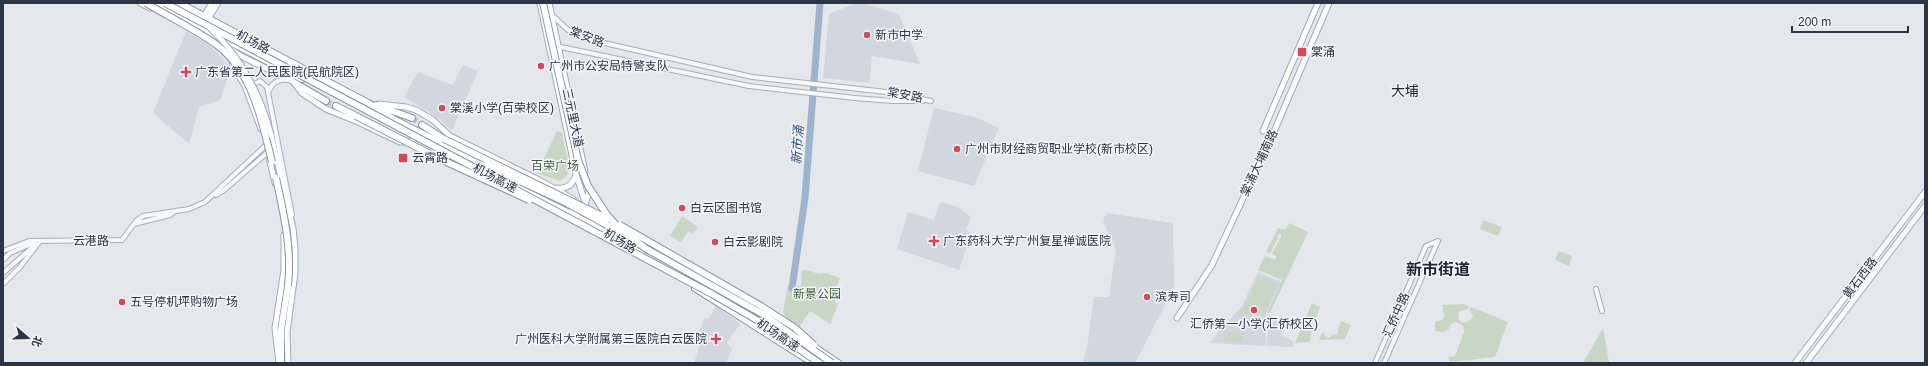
<svg xmlns="http://www.w3.org/2000/svg" width="1928" height="366" font-family="Helvetica,'Noto Sans SC',sans-serif">
	<style>
		.built { fill: #d2d6de }
		.green { fill: #c9d6c5 }
		.lines { fill: none; stroke-linecap: round; stroke-linejoin: round }
		.river { stroke: #9fb4cc; stroke-width: 7 }
		.highway-tunnel { stroke: #bfc3cb; stroke-width: 6; stroke-dasharray: 6 3; stroke-linecap: butt }
		.minor-casing { stroke: #a9aeb7; stroke-width: 6 }
		.major-casing { stroke: #a3abb8; stroke-width: 7 }
		.highway-casing { stroke: #8b94a3; stroke-width: 8 }
		.minor { stroke: #f7f8fa; stroke-width: 4 }
		.major { stroke: #fff; stroke-width: 5 }
		.highway { stroke: #fff; stroke-width: 6 }
		.major-bridge-casing { stroke: #a3abb8; stroke-width: 7; stroke-linecap: butt }
		.highway-bridge-casing { stroke: #8b94a3; stroke-width: 8; stroke-linecap: butt }
		.major-bridge { stroke: #fff; stroke-width: 5 }
		.highway-bridge { stroke: #fff; stroke-width: 6 }
		.poi-dot { fill: #d1495b; stroke: #f4f6f9; stroke-width: 1.5 }
		.labels { text-anchor: middle; stroke-width: 3; stroke-linejoin: round; paint-order: stroke }
		.poi-label { font-size: 12px; fill: #2b3445; stroke: #f4f6f9; text-anchor: start }
		.street-label { font-size: 12px; fill: #2b3445; stroke: #f4f6f9 }
		.park-label { font-size: 12px; fill: #3f6138; stroke: #f4f6f9 }
		.water-label { font-size: 13px; font-style: italic; fill: #34527a; stroke: #f4f6f9 }
		.quarter-label { font-size: 14px; fill: #1d2536; stroke: #f4f6f9 }
		.district-label { font-size: 16px; font-weight: bold; fill: #1d2536; stroke: #f4f6f9 }
	</style>
	<rect width="100%" height="100%" fill="#e4e7ec"/>
	<path class="built" d="M856,3h7l36,11 21,50 -48,-8 -3,27 -46,-5 6,-64z
		M186,31l25,15 20,22 -11,32 -21,7 -10,37 -36,-31z
		M463,65l15,6 -26,59 -6,-4 -5,-6 -37,-23 14,-25 35,13z
		M934,108l41,9 24,11 -25,58 -56,-15z
		M940,202l18,5 13,10 -5,13 5,3 -12,37 -62,-21 11,-37 26,8z
		M1106,213l67,10 1,65 -39,75h-52l4,-16 7,-50h15l7,-48 -13,-27z
		M1258,272l23,10 -15,33v31l-57,-3 33,-37z
		M716,306l24,18 -13,19 5,6 -6,14h-32l9,-28 -4,-3 6,-14 3,2z
		M1268,315l19,8 -6,12 12,6v6l-26,-1z"/>
	<path class="green" d="M557,131l5,2 7,35c-1,7 -3,10 -10,13l-22,-8z
		M682,216l16,11 -5,7 -5,-3 -7,11 -11,-6z
		M1483,220l19,7 -4,9 -18,-7z
		M1289,223l19,9 -38,81h-3l15,-33 -24,-10 7,-14 10,4 1,-4 -4,-2 9,-17v-3l-4,1 1,3 -8,16 -4,-2 12,-24 8,2z
		M1559,251l13,5 -3,10 -14,-6z
		M802,270h5l12,4 8,-1 13,5 -6,17 1,7 3,2 -8,20 -20,-13 -15,22 -12,-21 5,-27 13,1z
		M1258,276l11,2 8,8 -12,28 -14,-2v3h-6l-4,2 -3,-2 8,-11z
		M1312,303l8,4 -4,11 -3,-1 -3,7 4,4 -3,5 -1,9 -15,1z
		M1463,304l6,2 -1,3 -8,2 -2,3 1,6 5,3 7,-3 2,-4 -4,-6 2,-3 37,15 -13,35 -45,5 -2,-5 7,-1 9,-24 -1,-7 -8,-3 -4,2 -2,5 -6,3 -8,-1v-9l7,-2 2,-4 -2,-11z
		M1341,321l10,4 -6,14 -26,1 3,-8 3,1 -1,2 5,3 4,-4 4,1z
		M1603,328l6,35h-26z
		M1229,332l14,1v9h-19v-4z"/>
	<g class="lines">
		<path class="river" d="M792,288l13,-90 15,-195"/>
		<path class="highway-tunnel" d="M326,101l10,5
			M412,118l10,7"/>
		<g class="minor-casing">
			<path id="minor" d="M552,15l16,15 19,9 165,38 143,16 36,8
				M556,46l193,40 106,12 38,3h30
				M251,86l9,-5 7,6 25,128
				M269,91c3,-9 10,-12 19,-11
				M216,195l7,-4 45,-39
				M134,224l36,-9 4,-3
				M3,251l26,-10 93,-1 14,-19 7,-5 46,-7 16,-7 61,-57
				M3,260l7,-7 26,-11
				M3,273l32,-28
				M3,284l17,-17 20,-26
				M1596,289l6,22
				M1375,363l51,-117 12,-5
				M1384,363l54,-122"/>
		</g>
		<g class="major-casing">
			<path id="major" d="M140,3l10,5
				M540,3l36,171 12,38 8,14
				M549,3l36,169
				M204,16l8,-13
				M208,19l10,-16
				M204,31l37,25 51,25
				M232,64l13,22 16,43
				M284,70l18,23 24,16 32,13 42,20h10l5,-3
				M379,104l27,3 10,3 17,10 17,16 89,44 34,19
				M1263,131l55,-128
				M271,135l22,93 2,21v24l-8,59 1,31
				M269,158l6,25
				M557,188c10,1 16,-3 19,-13
				M569,212l8,1 6,-3 7,-21
				M1177,318l35,-53 61,-131 56,-131
				M279,363l-4,-35 9,-58v-35
				M1795,363l130,-171
				M1806,363l119,-157"/>
		</g>
		<g class="highway-casing">
			<path id="highway" d="M154,3l148,76
				M179,3l189,100 27,17 90,45
				M295,83l31,18
				M376,105l36,13
				M336,106l20,10
				M422,125l22,14
				M519,188l78,39 45,27
				M695,288l118,75
				M720,294l37,20
				M789,330l49,33
				M281,363v-33l7,-44"/>
		</g>
		<use href="#minor" class="minor"/>
		<use href="#major" class="major"/>
		<use href="#highway" class="highway"/>
		<g class="major-bridge-casing">
			<path id="major-bridge" d="M210,28c32,30 50,65 61,107"/>
		</g>
		<g class="highway-bridge-casing">
			<path id="highway-bridge" d="M146,3c23,14 49,26 71,42 36,28 45,76 55,117
				M165,3l547,291 50,29 57,40
				M543,3l35,157 10,26 19,29 13,14 25,19 119,67 68,48
				M356,116l82,42 91,42
				M444,139l164,80
				M485,165l80,37 53,29
				M276,178c8,37 16,70 12,108
				M620,225l141,81 34,22 19,17"/>
		</g>
		<use href="#major-bridge" class="major-bridge"/>
		<use href="#highway-bridge" class="highway-bridge"/>
	</g>
	<g class="poi-dot">
		<circle cx="867" cy="35" r="4"/>
		<rect x="1297" y="47" width="10" height="10" rx="2"/>
		<circle cx="541" cy="66" r="4"/>
		<path d="M184 66h4v4h4v4h-4v4h-4v-4h-4v-4h4z"/>
		<circle cx="442" cy="108" r="4"/>
		<circle cx="957" cy="149" r="4"/>
		<rect x="398" y="153" width="10" height="10" rx="2"/>
		<circle cx="682" cy="208" r="4"/>
		<path d="M932 235h4v4h4v4h-4v4h-4v-4h-4v-4h4z"/>
		<circle cx="715" cy="242" r="4"/>
		<circle cx="1147" cy="297" r="4"/>
		<circle cx="122" cy="302" r="4"/>
		<circle cx="1254" cy="310" r="4"/>
		<path d="M714 333h4v4h4v4h-4v4h-4v-4h-4v-4h4z"/>
	</g>
	<g class="labels">
		<g class="poi-label">
			<text x="875" y="39">新市中学</text>
			<text x="1311" y="56">棠涌</text>
			<text x="549" y="70">广州市公安局特警支队</text>
			<text x="195" y="76">广东省第二人民医院(民航院区)</text>
			<text x="450" y="112">棠溪小学(百荣校区)</text>
			<text x="965" y="153">广州市财经商贸职业学校(新市校区)</text>
			<text x="412" y="162">云霄路</text>
			<text x="690" y="212">白云区图书馆</text>
			<text x="943" y="245">广东药科大学广州复星禅诚医院</text>
			<text x="723" y="246">白云影剧院</text>
			<text x="1155" y="301">滨寿司</text>
			<text x="130" y="306">五号停机坪购物广场</text>
			<text x="1254" y="328" text-anchor="middle">汇侨第一小学(汇侨校区)</text>
			<text x="707" y="343" text-anchor="end">广州医科大学附属第三医院白云医院</text>
		</g>
		<g class="street-label">
			<text transform="translate(587 37) rotate(21)" y="4">棠安路</text>
			<text transform="translate(253 42) rotate(28)" y="4">机场路</text>
			<text transform="translate(905 95) rotate(11)" y="4">棠安路</text>
			<text transform="translate(573 118) rotate(78)" y="4">三元里大道</text>
			<text transform="translate(1259 163) rotate(-65)" y="4">棠涌大埔南路</text>
			<text transform="translate(495 178) rotate(28)" y="4">机场高速</text>
			<text x="91" y="245">云港路</text>
			<text transform="translate(620 241) rotate(31)" y="4">机场路</text>
			<text transform="translate(1860 278) rotate(-53)" y="4">黄石西路</text>
			<text transform="translate(1396 315) rotate(-66)" y="4">汇侨中路</text>
			<text transform="translate(778 335) rotate(34)" y="4">机场高速</text>
		</g>
		<g class="park-label">
			<text x="555" y="170">百荣广场</text>
			<text x="817" y="298">新景公园</text>
		</g>
		<g class="water-label">
			<text transform="translate(797 145) rotate(-86)" y="5">新市涌</text>
		</g>
		<g class="quarter-label">
			<text x="1405" y="96">大埔</text>
		</g>
		<g class="district-label">
			<text x="1438" y="275">新市街道</text>
		</g>
	</g>
	<rect width="1928" height="366" fill="none" stroke="#2b3445" stroke-width="8"/>
	<g transform="translate(28 338) rotate(110)" stroke="#f4f6f9" stroke-width="3" paint-order="stroke">
	<path d="M0-3L7 15L0 10L-7 15Z" fill="#2b3445"/>
	<text y="-6" font-size="11" font-weight="bold" text-anchor="middle" fill="#2b3445">北</text>
	</g>
	<path d="M1792 26v6h116v-6" fill="none" stroke="#2b3445" stroke-width="2"/>
	<text x="1798" y="26" font-size="12" fill="#2b3445" stroke="#f4f6f9" stroke-width="3" paint-order="stroke">200 m</text>
</svg>
